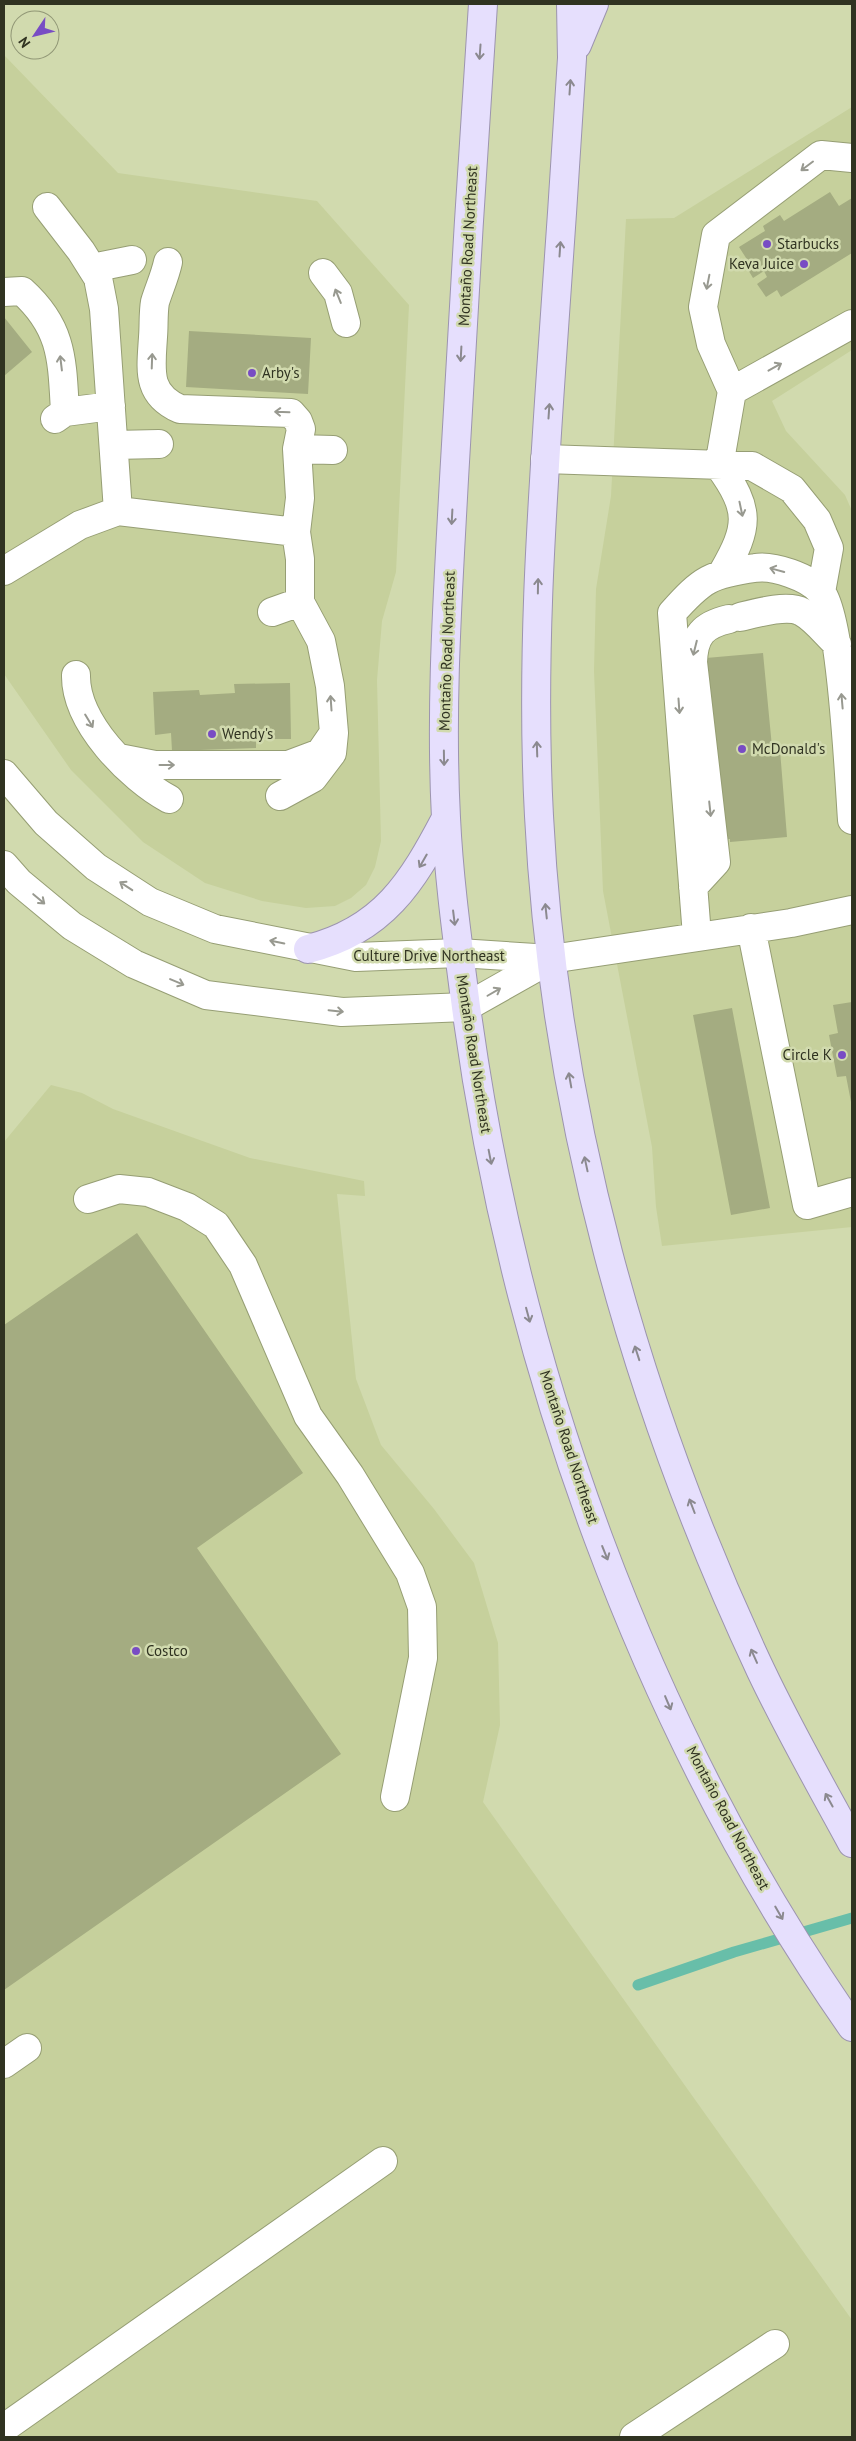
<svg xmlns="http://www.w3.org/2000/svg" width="856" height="2441" font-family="'PT Sans',sans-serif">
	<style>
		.built { fill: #c6d09c }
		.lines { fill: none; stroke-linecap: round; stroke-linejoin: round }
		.stream { stroke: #68bea9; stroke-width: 11 }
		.building { fill: #a4ac81 }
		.minor-casing { stroke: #969e74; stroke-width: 30 }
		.major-casing { stroke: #9c94af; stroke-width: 30 }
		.minor { stroke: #fff; stroke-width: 28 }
		.major { stroke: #e6dffd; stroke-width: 28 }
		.oneway { stroke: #8b898f }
		.oneway2 { stroke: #989990 }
		.poi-dot { fill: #784cc4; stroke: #d1daae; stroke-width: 2 }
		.labels { text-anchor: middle; stroke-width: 5; stroke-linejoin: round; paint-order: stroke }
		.poi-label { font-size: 15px; fill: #303321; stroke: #d1daae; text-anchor: start }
		.street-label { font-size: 15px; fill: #303321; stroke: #d1daae }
	</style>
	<rect width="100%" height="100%" fill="#d1daae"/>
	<path class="built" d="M4,55l114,118 199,28 92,104 -13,267 -14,49 -5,59 4,161 -6,26 -9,18 -15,13 -16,8 -29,2 -44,-7 -57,-18 -62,-41 -72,-72 -67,-96z
		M852,107v243l-80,51 14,30 59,64 7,16v716l-190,19 -6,-39 -4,-60 -49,-256 -9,-220 2,-82 15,-93 15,-277 48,-1z
		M51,1085l31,8 31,16 137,49 114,23 1,15 -28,-2 19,185 25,66 53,64 40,54 24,80 2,82 -17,77 369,518v117h-848v-1295z"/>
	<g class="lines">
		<path class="stream" d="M638,1985l96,-33 118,-34"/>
	</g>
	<path class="building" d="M830,192l9,14 13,-8v55l-71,44 -4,-7 -11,7 -9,-13 10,-7 -3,-6 -11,7 -9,-15 4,-2 -9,-14 26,-16 -2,-5 17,-11 4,6z
		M4,317l28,35 -28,24z
		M189,331l122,7 -3,56 -122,-7z
		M763,653l9,94h3v4l5,-1 7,87 -57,5v-3h-6l-18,-181z
		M290,683l1,56h-35v9l-84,3 -1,-18 -16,2 -2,-43 46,-2 1,5 35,-2 -1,-9z
		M852,1002v100h-1l-5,-26 -9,1 -8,-42 9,-2 -5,-28z
		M732,1008l38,200 -39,7 -38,-200z
		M137,1233l166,240 -106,75 144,206 -337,236v-665z"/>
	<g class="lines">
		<g class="minor-casing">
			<path id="minor" d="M47,207l34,44 17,27 6,31 14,202 178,21 4,-34 -3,-49 4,-20 -3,-8 -7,-8 -111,-4c-34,-15 -29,-39 -27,-72 1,-11 0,-24 2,-35 4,-13 10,-26 13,-40
				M92,268l40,-8
				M323,273l15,20 8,30
				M4,292l18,-1c41,37 40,69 43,121
				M732,391l120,-67
				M55,419l10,-7 46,-6
				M114,445l45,-1
				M297,449l36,1
				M545,459l207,7 40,23 25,31 12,28 -8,44
				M4,571l76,-46 38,-14
				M723,572c26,-45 28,-62 -4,-106l13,-75 -21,-47 -8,-37 13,-72 105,-80 31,3
				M272,612l28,-10
				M740,617c16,-4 48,-13 62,-5 13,7 24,22 35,32
				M76,675c-1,47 54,103 93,124
				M119,758l36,7h133l32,-12 11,-16
				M4,774l42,49 50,44 54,35 65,27 141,28 103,-4 92,6 240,-36 61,-13
				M280,796l33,-18 19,-25 2,-20 -4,-47 -9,-45 -21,-39v-43l-4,-27
				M4,865l15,17 53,44 62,38 72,31 136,17 124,-5 85,-48
				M693,887l23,-25 -23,-200c1,-27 10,-37 36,-43
				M751,928l56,277 45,-13
				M697,936l-25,-323c30,-34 39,-39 83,-45 18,-3 54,9 66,24 21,24 28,187 31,228
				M88,1199l31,-10 29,3 39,15 29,18 27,40 65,151 42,59 60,98 12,34 1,51 -28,139
				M4,2064l23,-16
				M4,2428l379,-267
				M634,2437l141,-93"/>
		</g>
		<g class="major-casing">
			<path id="major" d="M483,4c-11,158 -20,317 -29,475 -6,113 -14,226 -8,339 3,63 12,126 20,189 49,361 177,720 386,1020
				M571,4l1,54c-7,105 -13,209 -21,314 -10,148 -20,296 -12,444 15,296 96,587 222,855 28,59 60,115 91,172
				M577,45l17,-41
				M308,949c75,-19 104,-66 138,-131"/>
		</g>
		<use href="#minor" class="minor"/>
		<use href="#major" class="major"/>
	</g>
	<defs><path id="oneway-shaft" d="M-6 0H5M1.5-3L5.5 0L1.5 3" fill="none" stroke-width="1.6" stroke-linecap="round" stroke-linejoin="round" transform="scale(1.25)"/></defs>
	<g class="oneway">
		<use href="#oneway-shaft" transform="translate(480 52) rotate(94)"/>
		<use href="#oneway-shaft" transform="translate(570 87) rotate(-86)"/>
		<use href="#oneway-shaft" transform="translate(560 249) rotate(-86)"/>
		<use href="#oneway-shaft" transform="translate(461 354) rotate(93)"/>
		<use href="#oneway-shaft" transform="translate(549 411) rotate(-86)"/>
		<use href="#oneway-shaft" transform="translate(452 517) rotate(93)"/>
		<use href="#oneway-shaft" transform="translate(538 586) rotate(-89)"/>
		<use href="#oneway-shaft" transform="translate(537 749) rotate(-92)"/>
		<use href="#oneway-shaft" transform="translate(444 758) rotate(89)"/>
		<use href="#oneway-shaft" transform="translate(423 861) rotate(120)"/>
		<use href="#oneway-shaft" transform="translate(546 911) rotate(-96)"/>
		<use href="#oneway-shaft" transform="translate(454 918) rotate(83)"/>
		<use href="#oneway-shaft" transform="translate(570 1080) rotate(-100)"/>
		<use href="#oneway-shaft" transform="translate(490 1157) rotate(79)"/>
		<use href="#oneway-shaft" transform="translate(586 1164) rotate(-102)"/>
		<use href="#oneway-shaft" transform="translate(528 1315) rotate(75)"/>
		<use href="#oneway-shaft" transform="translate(637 1353) rotate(-108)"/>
		<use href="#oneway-shaft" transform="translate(692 1506) rotate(-111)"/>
		<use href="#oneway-shaft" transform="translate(605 1553) rotate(68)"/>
		<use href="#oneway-shaft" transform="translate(754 1656) rotate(-114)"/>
		<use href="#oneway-shaft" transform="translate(668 1703) rotate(67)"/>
		<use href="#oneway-shaft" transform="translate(829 1800) rotate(-119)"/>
		<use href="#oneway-shaft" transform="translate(779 1913) rotate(60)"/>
	</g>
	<g class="oneway2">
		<use href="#oneway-shaft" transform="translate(807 166) rotate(143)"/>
		<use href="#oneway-shaft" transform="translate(708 282) rotate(101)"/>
		<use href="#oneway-shaft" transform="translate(338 296) rotate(-112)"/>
		<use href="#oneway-shaft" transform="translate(152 361) rotate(-88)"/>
		<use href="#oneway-shaft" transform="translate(61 363) rotate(-97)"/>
		<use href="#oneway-shaft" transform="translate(775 367) rotate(-29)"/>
		<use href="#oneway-shaft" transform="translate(282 412) rotate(-178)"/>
		<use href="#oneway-shaft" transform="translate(741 509) rotate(78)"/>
		<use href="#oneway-shaft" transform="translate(777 570) rotate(-165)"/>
		<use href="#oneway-shaft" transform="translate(695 648) rotate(104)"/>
		<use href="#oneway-shaft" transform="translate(842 701) rotate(-95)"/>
		<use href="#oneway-shaft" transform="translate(331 703) rotate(-94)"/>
		<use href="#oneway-shaft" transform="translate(679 706) rotate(86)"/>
		<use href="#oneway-shaft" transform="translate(89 721) rotate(59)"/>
		<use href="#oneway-shaft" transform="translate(167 765)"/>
		<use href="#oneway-shaft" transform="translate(710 809) rotate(84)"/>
		<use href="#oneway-shaft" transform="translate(126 886) rotate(-147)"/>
		<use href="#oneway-shaft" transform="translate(39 899) rotate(40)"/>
		<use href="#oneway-shaft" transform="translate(277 942) rotate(-168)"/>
		<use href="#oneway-shaft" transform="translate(177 982) rotate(23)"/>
		<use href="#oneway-shaft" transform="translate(494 992) rotate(-30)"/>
		<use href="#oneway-shaft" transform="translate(336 1011) rotate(6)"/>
	</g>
	<g class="poi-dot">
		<circle cx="767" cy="244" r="5"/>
		<circle cx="804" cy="264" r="5"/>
		<circle cx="252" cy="373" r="5"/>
		<circle cx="212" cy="734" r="5"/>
		<circle cx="742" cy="749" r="5"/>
		<circle cx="842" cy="1055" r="5"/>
		<circle cx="136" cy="1651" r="5"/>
	</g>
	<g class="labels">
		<g class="poi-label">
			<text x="777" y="249">Starbucks</text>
			<text x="794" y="269" text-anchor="end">Keva Juice</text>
			<text x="262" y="378">Arby's</text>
			<text x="222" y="739">Wendy's</text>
			<text x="752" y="754">McDonald's</text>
			<text x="832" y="1060" text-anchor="end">Circle K</text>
			<text x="146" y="1656">Costco</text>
		</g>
		<g class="street-label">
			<text transform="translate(468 246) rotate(-87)" y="5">Montaño Road Northeast</text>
			<text transform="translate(447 651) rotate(-88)" y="5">Montaño Road Northeast</text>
			<text x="429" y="961">Culture Drive Northeast</text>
			<text transform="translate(474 1054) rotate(81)" y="5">Montaño Road Northeast</text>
			<text transform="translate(569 1447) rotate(72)" y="5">Montaño Road Northeast</text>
			<text transform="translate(728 1818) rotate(62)" y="5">Montaño Road Northeast</text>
		</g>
	</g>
	<rect width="856" height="2441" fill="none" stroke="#303321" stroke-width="10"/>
	<g transform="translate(35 35) rotate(235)"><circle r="24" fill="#d1daae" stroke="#919776"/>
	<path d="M0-4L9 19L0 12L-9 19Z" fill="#784cc4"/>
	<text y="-8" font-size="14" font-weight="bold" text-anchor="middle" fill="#303321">N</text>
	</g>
</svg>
